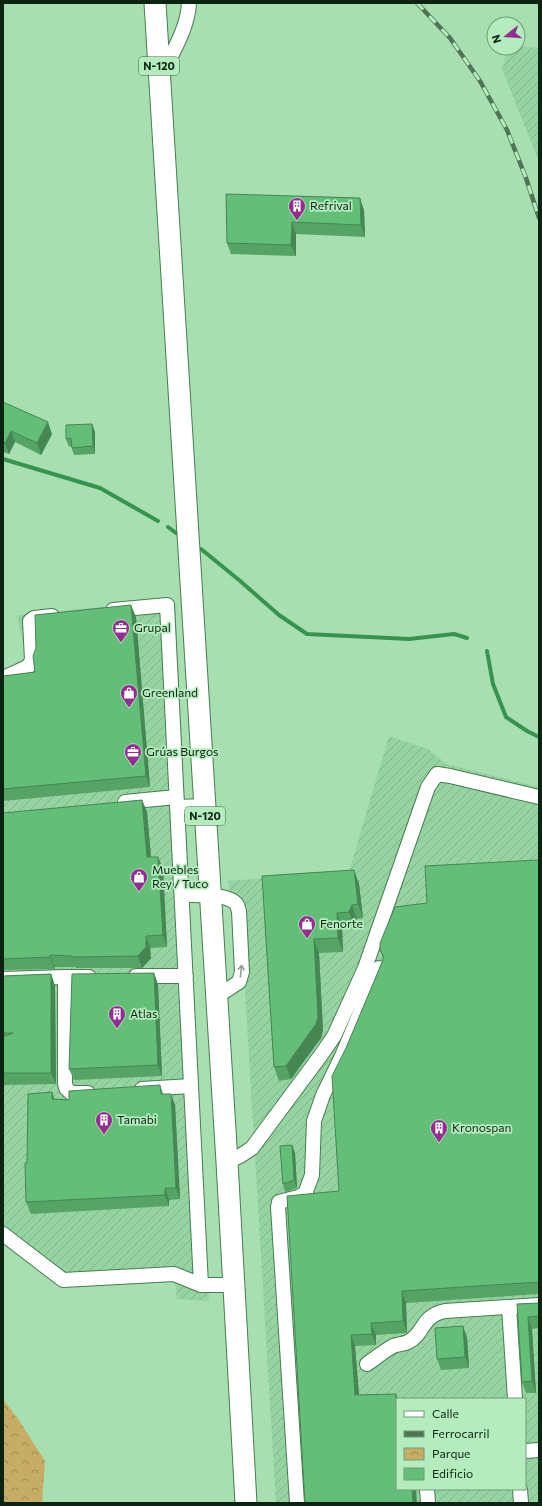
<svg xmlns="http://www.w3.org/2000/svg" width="542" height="1506" font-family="Commissioner,sans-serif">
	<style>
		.industrial { fill: url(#industrial-furrows); fill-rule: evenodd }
		.park { fill: url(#park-crowns) }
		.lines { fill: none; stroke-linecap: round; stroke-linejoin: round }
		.stream { stroke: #36944f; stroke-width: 4 }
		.minor-casing { stroke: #487c52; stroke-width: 16 }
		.highway-casing { stroke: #487c52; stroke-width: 23 }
		.minor { stroke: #fff; stroke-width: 14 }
		.highway { stroke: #fff; stroke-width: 21 }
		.rail-casing { stroke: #507456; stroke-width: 4.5 }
		.rail { stroke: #b4ecbd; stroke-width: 3; stroke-dasharray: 9; stroke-linecap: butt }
		.wall { fill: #55a466 }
		.shaded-wall { fill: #458653 }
		.building { fill: #63bf77; stroke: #458653 }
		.oneway { stroke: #929c94 }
		.labels { text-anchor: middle; stroke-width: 3.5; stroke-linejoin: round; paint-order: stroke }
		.shield { fill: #b4ecbd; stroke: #3f5f45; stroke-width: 1 }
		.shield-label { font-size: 11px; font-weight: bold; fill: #0d2312 }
		.poi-label { font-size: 12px; fill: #0d2312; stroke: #b4ecbd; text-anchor: start }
	</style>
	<defs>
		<pattern id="industrial-furrows" width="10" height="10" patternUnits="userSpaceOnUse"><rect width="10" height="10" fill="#95d4a0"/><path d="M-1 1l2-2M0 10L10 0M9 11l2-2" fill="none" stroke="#7fb689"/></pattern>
		<pattern id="park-crowns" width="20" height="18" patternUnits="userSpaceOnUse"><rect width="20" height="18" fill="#c6ac65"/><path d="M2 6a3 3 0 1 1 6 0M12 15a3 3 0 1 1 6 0" fill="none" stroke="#9f8c52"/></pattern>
	</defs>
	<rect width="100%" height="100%" fill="#a7dfb0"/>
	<path class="industrial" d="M518,46l21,2v114l-37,-93 6,-21h10z
		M175,600l34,701 -32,-2 -2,-17 -115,5 -57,-43v-574l23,-13 -9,-42z
		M389,736l39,13 18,15 93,23v716h-263l-31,-512 -17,-110 38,-3 79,7zM397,1399h128v90h-128z"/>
	<path class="park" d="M3,1399l15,20 27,42 -3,42h-39z"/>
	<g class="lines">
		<path class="stream" d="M3,459l97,29 58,33
			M168,527l8,6
			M201,549l38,31 40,35 28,19 102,5 45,-5 13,4
			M487,651l6,33 13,33 21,14 12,6"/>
		<g class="minor-casing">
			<path id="minor" d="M161,76c11,-23 27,-48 28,-73
				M113,610l54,-5 34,680
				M3,678l25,-11 4,-7 -2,-39 4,-3 18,-2
				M125,802l51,-5
				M177,807l28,-1
				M182,895c12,0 48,-2 55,10 1,2 1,4 2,6l3,61 -3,10 -23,15
				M136,976h50
				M3,979l62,-2
				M142,1089l49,-3
				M88,1093h-17l-5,-5 -1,-5v-106h24
				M227,1162l13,-6 12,-8 69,-93 13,-19 31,-68 63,-181 9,-13 13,2 89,21
				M3,1234l60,46 111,-6 27,11h32
				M509,1307l6,92
				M367,1364c9,-6 17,-13 26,-18 5,-2 11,-2 15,-4 18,-9 11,-25 37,-31l94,-6
				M525,1451l14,-1
				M427,1489l1,14
				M520,1489l1,14
				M297,1503l-19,-296 1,-5 19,-5 7,-3 7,-19 2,-54 9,-26 19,-39 37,-88"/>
		</g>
		<g class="highway-casing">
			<path id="highway" d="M155,3l72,1159 19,341"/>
		</g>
		<use href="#minor" class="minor"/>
		<use href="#highway" class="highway"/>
		<g class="rail-casing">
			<path id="rail" d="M417,3l33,35 30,43 27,49 19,48 13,40"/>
		</g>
		<use href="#rail" class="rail"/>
	</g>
	<path class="wall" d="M226,194l138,16 1,27 -69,-3v22l-65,-2 -4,-11z
		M3,402l49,32 -11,21 -26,-13 -6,12 -6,-2z
		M92,424l3,8v22l-21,1 -3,-9 -2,1 -3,-8z
		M136,617l14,170 -147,14v-125l32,-4z
		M142,800l5,12 4,45h7l5,12 4,78 -17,1 1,10 -9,10h-66v-1h-21v2l-52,1v-157z
		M539,860v434l-133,9 1,30 -31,2v10l-21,1 4,49 37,-1 2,5 -93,104 34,-312 7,-143 37,-88v-2l-3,-8 47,-47z
		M354,870l5,14 4,34 -6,1 -3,7 -12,1 1,25 -24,1 4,77 -2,8 -30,41 -12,2 -5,-14 -12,-191z
		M154,973l4,12 4,91 -88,4 -5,-11z
		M51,974l4,12 1,98 -53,1v-109z
		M52,1092l2,7 15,1 94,-6 12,11 5,94 -11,1v6l-138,8 -5,-12 1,-39z
		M292,1145l3,8 2,35 -12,4 -2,-8z
		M539,1303v25l-7,1 4,64h-10l-4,-11 -5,-78z
		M467,1337l2,31 -28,2 -4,-11z"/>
	<path class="shaded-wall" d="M360,198l4,12 1,27 -4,-12z
		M292,222l4,12v22l-5,-11z
		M48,422l4,12 -11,21 -4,-12z
		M92,424l3,8v22l-2,-8z
		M11,431l4,11 -6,12 -4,-11z
		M131,605l5,12 14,170 -4,-11z
		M142,800l5,12 5,57 -5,-12z
		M158,857l5,12 4,78 -4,-12z
		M354,870l5,14 4,34 -5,-14z
		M352,905l5,14 -3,7 -5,-14z
		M337,913l5,14 1,25 -5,-14z
		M146,936l4,12 1,10 -9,10 -4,-12z
		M314,939l5,14 4,77 -2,8 -30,41 -5,-13z
		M50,955l5,12v2l-5,-12z
		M154,973l4,12 4,91 -4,-11z
		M51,974l4,12 1,98 -5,-11z
		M160,1085l4,12 -3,-3z
		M52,1092l4,12 -4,-5z
		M171,1094l4,11 5,94 -4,-11z
		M292,1145l3,8 2,35 -3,-8z
		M165,1188l4,12v6l-4,-11z
		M402,1291l4,12 1,30 -4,-12z
		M528,1317l4,12 4,64 -4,-12z
		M371,1323l5,12v10l-4,-11z
		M463,1326l4,11 2,31 -4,-11z
		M351,1335l4,11 5,61 -5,-12z
		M396,1394l2,5h-1v15z
		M412,1489h4l1,14h-4z"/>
	<path class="building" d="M226,194l134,4 1,27 -69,-3 -1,23 -64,-2z
		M3,402l45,20 -11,21 -26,-12 -6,12 -2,-1z
		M92,424l1,22 -21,2 -1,-10 -5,1v-14z
		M131,605l15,171 -143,13v-113l32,-4 -2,-16 3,-8 -1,-33z
		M142,800l5,57h11l5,78 -17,1v11l-8,9 -66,1v-1l-22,-1v2l-47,2v-146z
		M539,860v422l-137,9 1,30 -32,2 1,11 -21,1 4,60 41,-1 1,20v75h15l1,14h-108l-18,-307 52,-5 -7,-115 14,-28 37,-88v-5l-3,-5v-7l15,-36 32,-4 -2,-37z
		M354,870l4,34 -6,1 -3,7 -12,1 1,25 -24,1 4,78 -2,7 -30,42 -12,1 -12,-191z
		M154,973l4,92 -89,4 3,-95z
		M51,974v99h-48v-36l10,-4h-10v-57z
		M160,1085l1,9h10l5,94h-11v7l-139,7 -1,-39h2l1,-69 24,-2v7l17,1v-9z
		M292,1145l2,35 -11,4 -3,-38z
		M539,1303v13l-11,1 4,64 -10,1 -5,-78z
		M463,1326l2,31 -28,2 -2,-31z"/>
	<defs><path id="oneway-shaft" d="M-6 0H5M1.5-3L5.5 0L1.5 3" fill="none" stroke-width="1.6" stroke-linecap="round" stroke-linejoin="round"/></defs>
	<use class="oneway" href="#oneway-shaft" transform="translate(241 971) rotate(-84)"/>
	<defs>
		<g id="building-pin" transform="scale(0.9)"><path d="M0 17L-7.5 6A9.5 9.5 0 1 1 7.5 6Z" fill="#942c91" stroke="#b4ecbd"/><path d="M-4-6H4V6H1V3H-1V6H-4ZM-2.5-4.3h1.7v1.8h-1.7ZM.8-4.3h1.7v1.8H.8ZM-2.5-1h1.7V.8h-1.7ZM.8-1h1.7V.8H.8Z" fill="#fff"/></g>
		<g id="office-pin" transform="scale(0.9)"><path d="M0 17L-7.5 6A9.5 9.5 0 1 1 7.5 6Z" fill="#942c91" stroke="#b4ecbd"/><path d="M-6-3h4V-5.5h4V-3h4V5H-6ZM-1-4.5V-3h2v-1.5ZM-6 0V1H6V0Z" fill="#fff"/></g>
		<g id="shop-pin" transform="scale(0.9)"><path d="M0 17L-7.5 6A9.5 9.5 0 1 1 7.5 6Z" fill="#942c91" stroke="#b4ecbd"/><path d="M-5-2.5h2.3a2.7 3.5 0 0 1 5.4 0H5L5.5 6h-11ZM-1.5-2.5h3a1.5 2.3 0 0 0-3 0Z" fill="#fff"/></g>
	</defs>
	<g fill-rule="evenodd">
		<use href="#building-pin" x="297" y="206"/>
		<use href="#office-pin" x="121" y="628"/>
		<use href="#shop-pin" x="129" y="693"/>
		<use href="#office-pin" x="133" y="752"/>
		<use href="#shop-pin" x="139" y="877"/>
		<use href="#shop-pin" x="307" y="924"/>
		<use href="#building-pin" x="117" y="1014"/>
		<use href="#building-pin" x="104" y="1120"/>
		<use href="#building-pin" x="439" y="1128"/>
	</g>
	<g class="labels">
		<g class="shield">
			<rect x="139" y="57" width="40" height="18" rx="3"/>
			<rect x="185" y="807" width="40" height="18" rx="3"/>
		</g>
		<g class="shield-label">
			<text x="159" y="70">N-120</text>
			<text x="205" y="820">N-120</text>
		</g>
		<g class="poi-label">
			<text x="310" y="210">Refrival</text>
			<text x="134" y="632">Grupal</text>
			<text x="142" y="697">Greenland</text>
			<text x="146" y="756">Grúas Burgos</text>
			<text x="152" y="874">Muebles<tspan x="152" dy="14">Rey / Tuco</tspan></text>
			<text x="320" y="928">Fenorte</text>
			<text x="130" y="1018">Atlas</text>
			<text x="117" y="1124">Tamabi</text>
			<text x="452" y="1132">Kronospan</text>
		</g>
	</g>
	<rect width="542" height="1506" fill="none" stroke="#0d2312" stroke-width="8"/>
	<rect x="396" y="1398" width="130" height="92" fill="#b4ecbd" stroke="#719c79"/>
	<rect x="404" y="1411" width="20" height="6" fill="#ffffff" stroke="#719c79"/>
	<text x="432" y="1418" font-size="12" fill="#0d2312">Calle</text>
	<rect x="404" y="1431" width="20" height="6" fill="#507456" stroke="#719c79"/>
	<text x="432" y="1438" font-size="12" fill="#0d2312">Ferrocarril</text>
	<rect x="404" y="1448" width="20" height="12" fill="url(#park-crowns)" stroke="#719c79"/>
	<text x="432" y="1458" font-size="12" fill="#0d2312">Parque</text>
	<rect x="404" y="1468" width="20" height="12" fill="#63bf77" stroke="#719c79"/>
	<text x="432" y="1478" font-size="12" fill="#0d2312">Edificio</text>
	<g transform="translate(506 36) rotate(253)"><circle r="19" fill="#b4ecbd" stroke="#719c79"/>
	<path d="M0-3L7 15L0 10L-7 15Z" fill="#942c91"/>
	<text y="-6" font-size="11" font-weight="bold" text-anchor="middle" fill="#0d2312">N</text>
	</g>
</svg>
